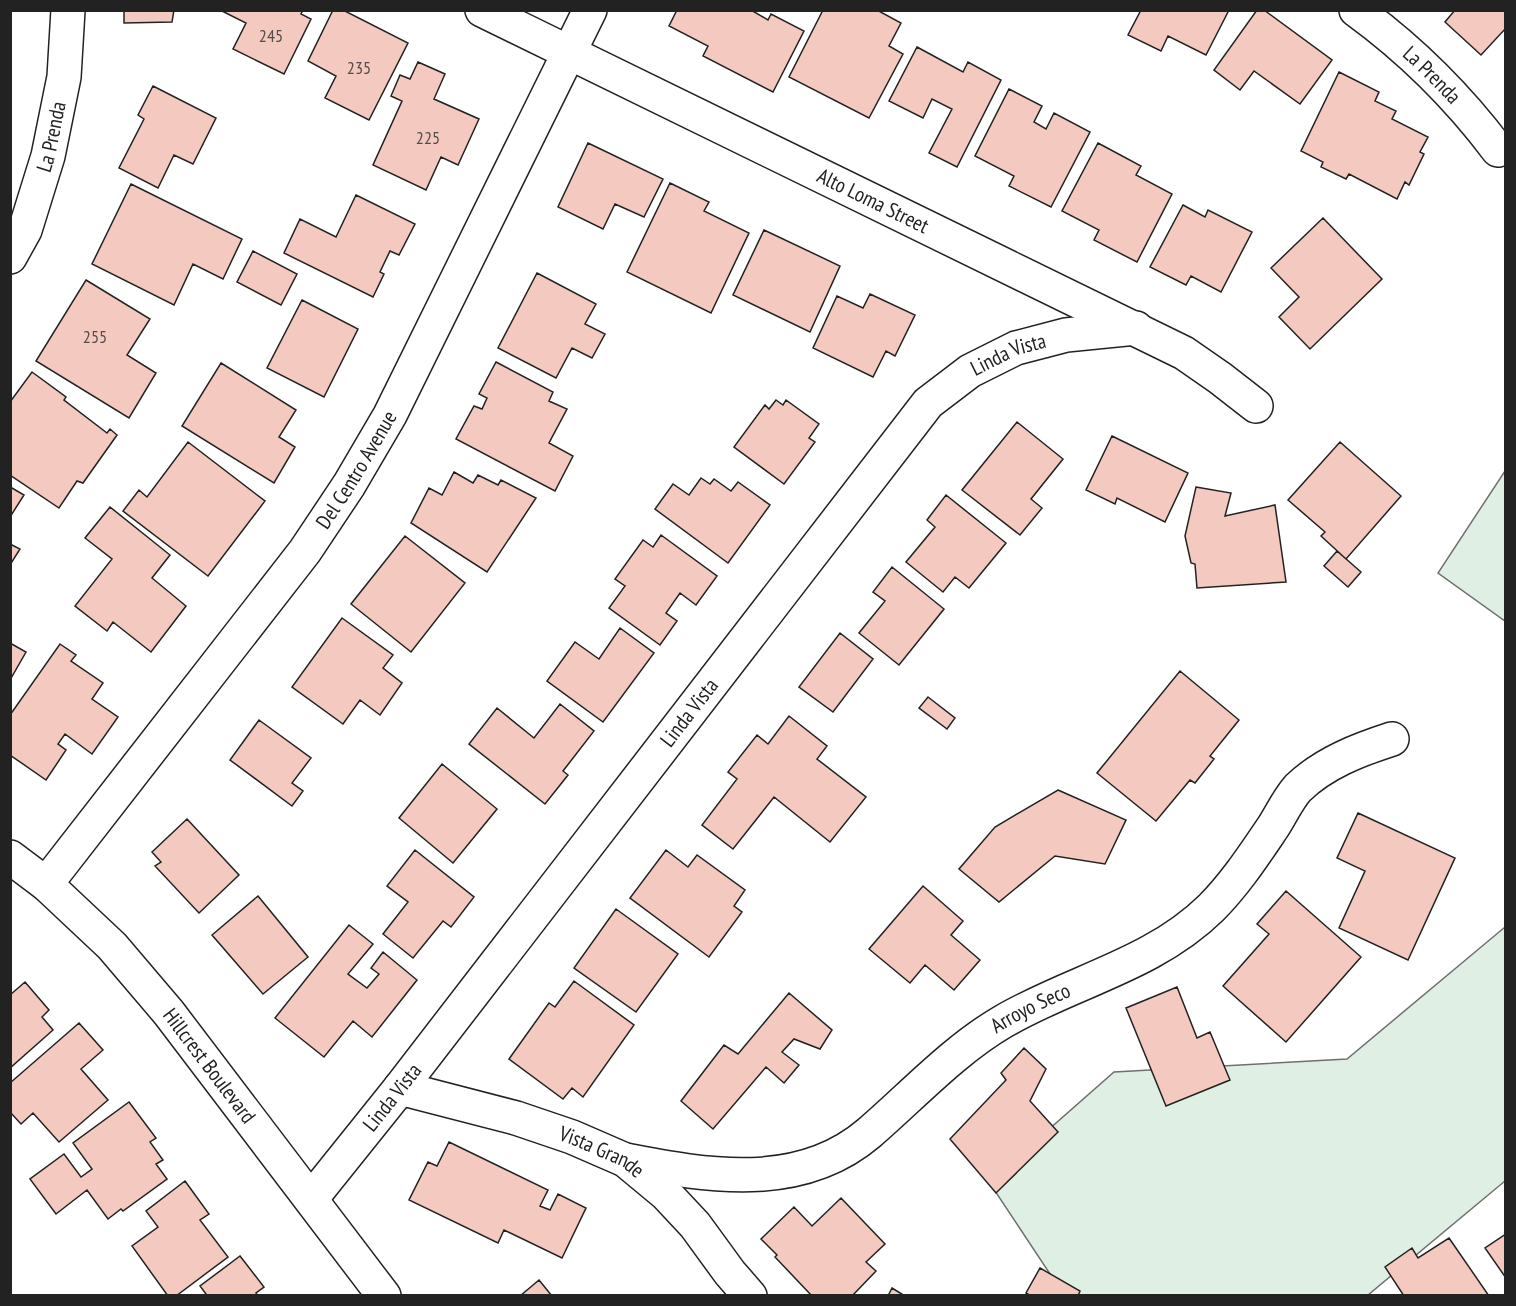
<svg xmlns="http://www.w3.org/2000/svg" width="1516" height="1306" font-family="'PT Sans Narrow',sans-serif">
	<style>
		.green { fill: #e0efe3; stroke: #6f6f6f; stroke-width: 1.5 }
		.building { fill: #f3c9c0; stroke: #222; stroke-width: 1.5 }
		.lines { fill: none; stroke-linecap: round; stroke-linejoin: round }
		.minor-casing { stroke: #222; stroke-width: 36 }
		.minor { stroke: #fff; stroke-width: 33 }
		.labels { text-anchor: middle; stroke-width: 4.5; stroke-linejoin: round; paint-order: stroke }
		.number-label { font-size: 18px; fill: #564c4a }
		.street-label { font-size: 21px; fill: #222; stroke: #fff }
	</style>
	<rect width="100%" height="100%" fill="#fff"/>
	<path class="green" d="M1505,471v150l-67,-48z
		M1505,927v254l-137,114h-304l-75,-113 125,-110 233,-13z"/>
	<path class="building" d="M124,10h50l-2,12 -48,1z
		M220,10h83l-2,4 10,5 -27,55 -51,-25 13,-26z
		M333,10h10l65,33 -39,77 -44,-22 11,-22 -28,-15z
		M677,10h74l17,10 3,-6 33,17 -31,61 -70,-36 5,-10 -39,-20z
		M823,10h54l24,13 -12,23 14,8 -34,64 -80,-41z
		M1141,10h88l-23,45 -38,-19 -7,15 -33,-16z
		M1257,10h7l68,50 -32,44 -46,-33 -14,19 -26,-20z
		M1455,10h51v18l-25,27 -36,-33z
		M917,47l46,25 5,-10 33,18 -44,87 -28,-14 23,-44 -20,-10 -9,19 -34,-17z
		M418,62l27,12 -11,25 45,20 -21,46 -17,-8 -15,33 -53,-25 29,-64 -11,-5 9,-21 10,4z
		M1339,72l40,20 -4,9 21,10 -4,8 36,18 -8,15 4,2 -15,31 -4,-3 -8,17 -48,-25 -3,5 -25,-12 2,-5 -22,-11z
		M153,86l63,32 -23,46 -19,-9 -16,33 -39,-20 25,-49 -6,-4z
		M1009,89l33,17 -8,16 12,7 8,-16 36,19 -39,75 -42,-21 5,-10 -39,-20z
		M588,143l75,36 -19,38 -29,-13 -12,25 -45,-22z
		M1098,143l43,23 -5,9 36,19 -35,68 -43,-22 5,-10 -37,-19z
		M670,183l39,19 -5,9 45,22 -38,80 -84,-41z
		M131,184l111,55 -19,40 -30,-15 -19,41 -82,-41z
		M356,195l59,29 -16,31 -9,-4 -10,21 4,2 -11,23 -89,-44 16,-34 36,18z
		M1183,205l22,12 3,-7 44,22 -31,60 -30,-16 -5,9 -36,-18z
		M1323,218l59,61 -72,70 -31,-32 20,-20 -28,-29z
		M764,230l76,36 -30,66 -77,-37z
		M253,251l44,23 -16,31 -44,-23z
		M537,273l59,31 -11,20 20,10 -13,24 -20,-10 -16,30 -58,-30z
		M86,280l64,39 -23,36 29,18 -27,45 -93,-57z
		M870,294l45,21 -20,41 -9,-5 -13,26 -60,-29 24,-52 26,12z
		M302,300l56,29 -34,68 -57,-29z
		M496,362l57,30 -4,9 18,8 -18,34 24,13 -18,35 -99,-52 18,-33 8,3 5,-11 -8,-4z
		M221,363l75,47 -17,27 16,10 -21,36 -92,-57z
		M32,372l34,25 -2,3 43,33 3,-4 7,6 -34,48 -6,-2 -18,27 -49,-33v-73z
		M776,400l7,5 3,-5 33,24 -10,14 6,4 -31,42 -50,-37 31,-42 4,4z
		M1017,422l46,37 -32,40 11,9 -22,27 -58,-45z
		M1112,436l76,37 -23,49 -48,-24 -2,6 -29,-14z
		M188,442l77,59 -57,75 -85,-65 16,-21 8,7z
		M1340,442l61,54 -55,63 -25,-23 4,-4 -37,-32z
		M454,472l19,11 5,-8 20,10 3,-5 35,18 -49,74 -76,-49 18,-35 13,7z
		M701,478l9,6 4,-5 17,12 7,-9 32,23 -42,58 -73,-54 18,-25 16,11z
		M1196,487l35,6 -6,23 50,-11 11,77 -89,6 -2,-24 -4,-1 -6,-27z
		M12,488l12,7 -14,22v-27z
		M946,495l60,48 -37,45 -14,-11 -12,15 -37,-30 29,-35 -8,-7z
		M110,507l60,48 -18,23 34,28 -35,46 -38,-30 -6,9 -32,-25 37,-47 -27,-21z
		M661,535l56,41 -21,29 -16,-12 -14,20 11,8 -17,24 -51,-37 16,-22 -10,-7 28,-39 10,7z
		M405,536l60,47 -54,69 -60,-48z
		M10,544l10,5 -10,16z
		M1337,551l24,21 -13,15 -24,-21z
		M892,567l52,42 -45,56 -40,-32 26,-32 -12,-9z
		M342,618l51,37 -10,13 19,15 -22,32 -20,-15 -17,24 -51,-37z
		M620,628l34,25 -51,69 -56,-41 28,-39 24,17z
		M840,633l33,26 -40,53 -34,-25z
		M10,643l16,9 -16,28z
		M60,644l16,11 -5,6 32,22 -11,16 26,18 -26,37 -27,-20 -7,10 8,6 -20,30 -36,-25v-40z
		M1180,671l59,49 -29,36 4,3 -19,24 -5,-3 -34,41 -59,-48z
		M928,697l27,21 -8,11 -28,-21z
		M560,704l34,27 -31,40 5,4 -23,29 -76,-60 28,-36 37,30z
		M789,716l38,30 -10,13 49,38 -36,45 -56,-45 -41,52 -31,-24 35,-46 -9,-7 29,-37 11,9z
		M259,720l52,38 -19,25 11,8 -11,15 -62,-46z
		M442,764l55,45 -44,54 -54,-45z
		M1058,790l68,30 -21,44 -50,-8 -56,46 -40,-33 36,-42z
		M1358,813l97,45 -47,102 -69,-32 26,-57 -28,-13z
		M187,819l52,56 -40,38 -44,-47 6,-4 -9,-10z
		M415,850l59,47 -23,30 -8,-6 -30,37 -30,-24 25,-32 -21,-16z
		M666,850l22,17 9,-12 48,35 -11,16 8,6 -33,45 -79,-59z
		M923,886l40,35 -12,14 29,25 -26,30 -29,-25 -15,18 -41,-34z
		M1286,891l75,66 -75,85 -63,-56 46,-52 -12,-10z
		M258,896l50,61 -45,37 -51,-59z
		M616,909l62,45 -42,58 -62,-44z
		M349,925l24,19 -25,30 19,14 12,-14 -8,-6 12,-16 34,28 -45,57 -19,-16 -29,36 -49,-39z
		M574,981l60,44 -51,72 -11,-9 -9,11 -54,-40 40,-56 6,4z
		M25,982l24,28 -7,7 11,13 -43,38v-73z
		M1177,987l20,51 13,-6 20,48 -64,26 -40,-98z
		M789,993l43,37 -12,19 -26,-10 -12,13 17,13 -15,18 -18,-16 -53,62 -32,-28 43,-56 14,9z
		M79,1023l24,27 -22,19 27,31 -49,42 -26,-29 -12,11 -11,-12v-29z
		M1024,1048l22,21 -16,32 28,31 -62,61 -46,-54 56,-59 -5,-7z
		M129,1102l27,36 -6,4 13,18 -7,4 11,15 -44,32 -2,-2 -13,10 -21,-29 -31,24 -26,-35 34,-25 17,23 11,-8 -19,-26z
		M449,1142l99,48 -8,16 10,4 8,-16 28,14 -24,50 -58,-28 -6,13 -89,-43 19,-38 9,4z
		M185,1181l24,33 -9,6 28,37 -52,39h-8l-36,-50 26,-19 -12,-16z
		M841,1198l44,46 -19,18 10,9 -24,25h-40l-37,-39 2,-2 -16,-16 33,-32 18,19z
		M1506,1234v44l-21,-30z
		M1449,1238l40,58h-85l-19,-29 27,-19 6,10z
		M240,1256l24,31 -8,6 2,3h-54l2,-2 -6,-8z
		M1040,1268l40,23 -2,5h-47l-5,-3z
		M539,1280l13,16h-32z
		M892,1288l13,8h-17z"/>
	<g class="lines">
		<g class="minor-casing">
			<g id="minor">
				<path id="s1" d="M482,10l702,343 36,25 36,28"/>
				<path id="s2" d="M1356,10c55,40 102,87 142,140"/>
				<path id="s3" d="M10,257l15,-27 23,-74 16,-79 4,-67"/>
				<path id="s4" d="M10,857l36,27 66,62 57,67 215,283"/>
				<path id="s5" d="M46,884l259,-333 44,-66 41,-70 200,-405"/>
				<path id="s6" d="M400,1088l116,30 56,19 53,23 41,34 29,31 35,48 20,23"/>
				<path id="s7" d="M625,1160c82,16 175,32 244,-27 44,-38 85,-83 135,-112 69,-40 149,-56 207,-113 24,-24 43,-53 62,-81 8,-12 15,-28 25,-39 26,-25 60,-38 94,-49"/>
				<path id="s8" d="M311,1199l89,-111 528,-685 42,-32 46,-23 50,-13 70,-7"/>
			</g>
		</g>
		<use href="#minor" class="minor"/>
	</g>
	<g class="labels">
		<g class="number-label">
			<text x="271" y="42">245</text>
			<text x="359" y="74">235</text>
			<text x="428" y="144">225</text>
			<text x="95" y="343">255</text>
		</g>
		<g class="street-label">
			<text dy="7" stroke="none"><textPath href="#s2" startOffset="100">La Prenda</textPath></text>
			<text dy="7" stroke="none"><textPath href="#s3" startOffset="128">La Prenda</textPath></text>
			<text dy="7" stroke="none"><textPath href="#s1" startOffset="435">Alto Loma Street</textPath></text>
			<text dy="7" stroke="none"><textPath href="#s8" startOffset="1102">Linda Vista</textPath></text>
			<text dy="7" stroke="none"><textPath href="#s5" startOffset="518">Del Centro Avenue</textPath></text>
			<text dy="7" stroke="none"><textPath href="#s8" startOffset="616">Linda Vista</textPath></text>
			<text dy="7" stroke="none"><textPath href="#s7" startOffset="460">Arroyo Seco</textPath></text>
			<text dy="7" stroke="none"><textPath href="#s4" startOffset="290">Hillcrest Boulevard</textPath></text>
			<text dy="7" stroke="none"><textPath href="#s8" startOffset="130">Linda Vista</textPath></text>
			<text dy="7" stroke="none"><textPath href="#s6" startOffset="212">Vista Grande</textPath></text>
		</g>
	</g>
	<rect width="1516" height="1306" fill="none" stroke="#222222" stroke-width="24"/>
</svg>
